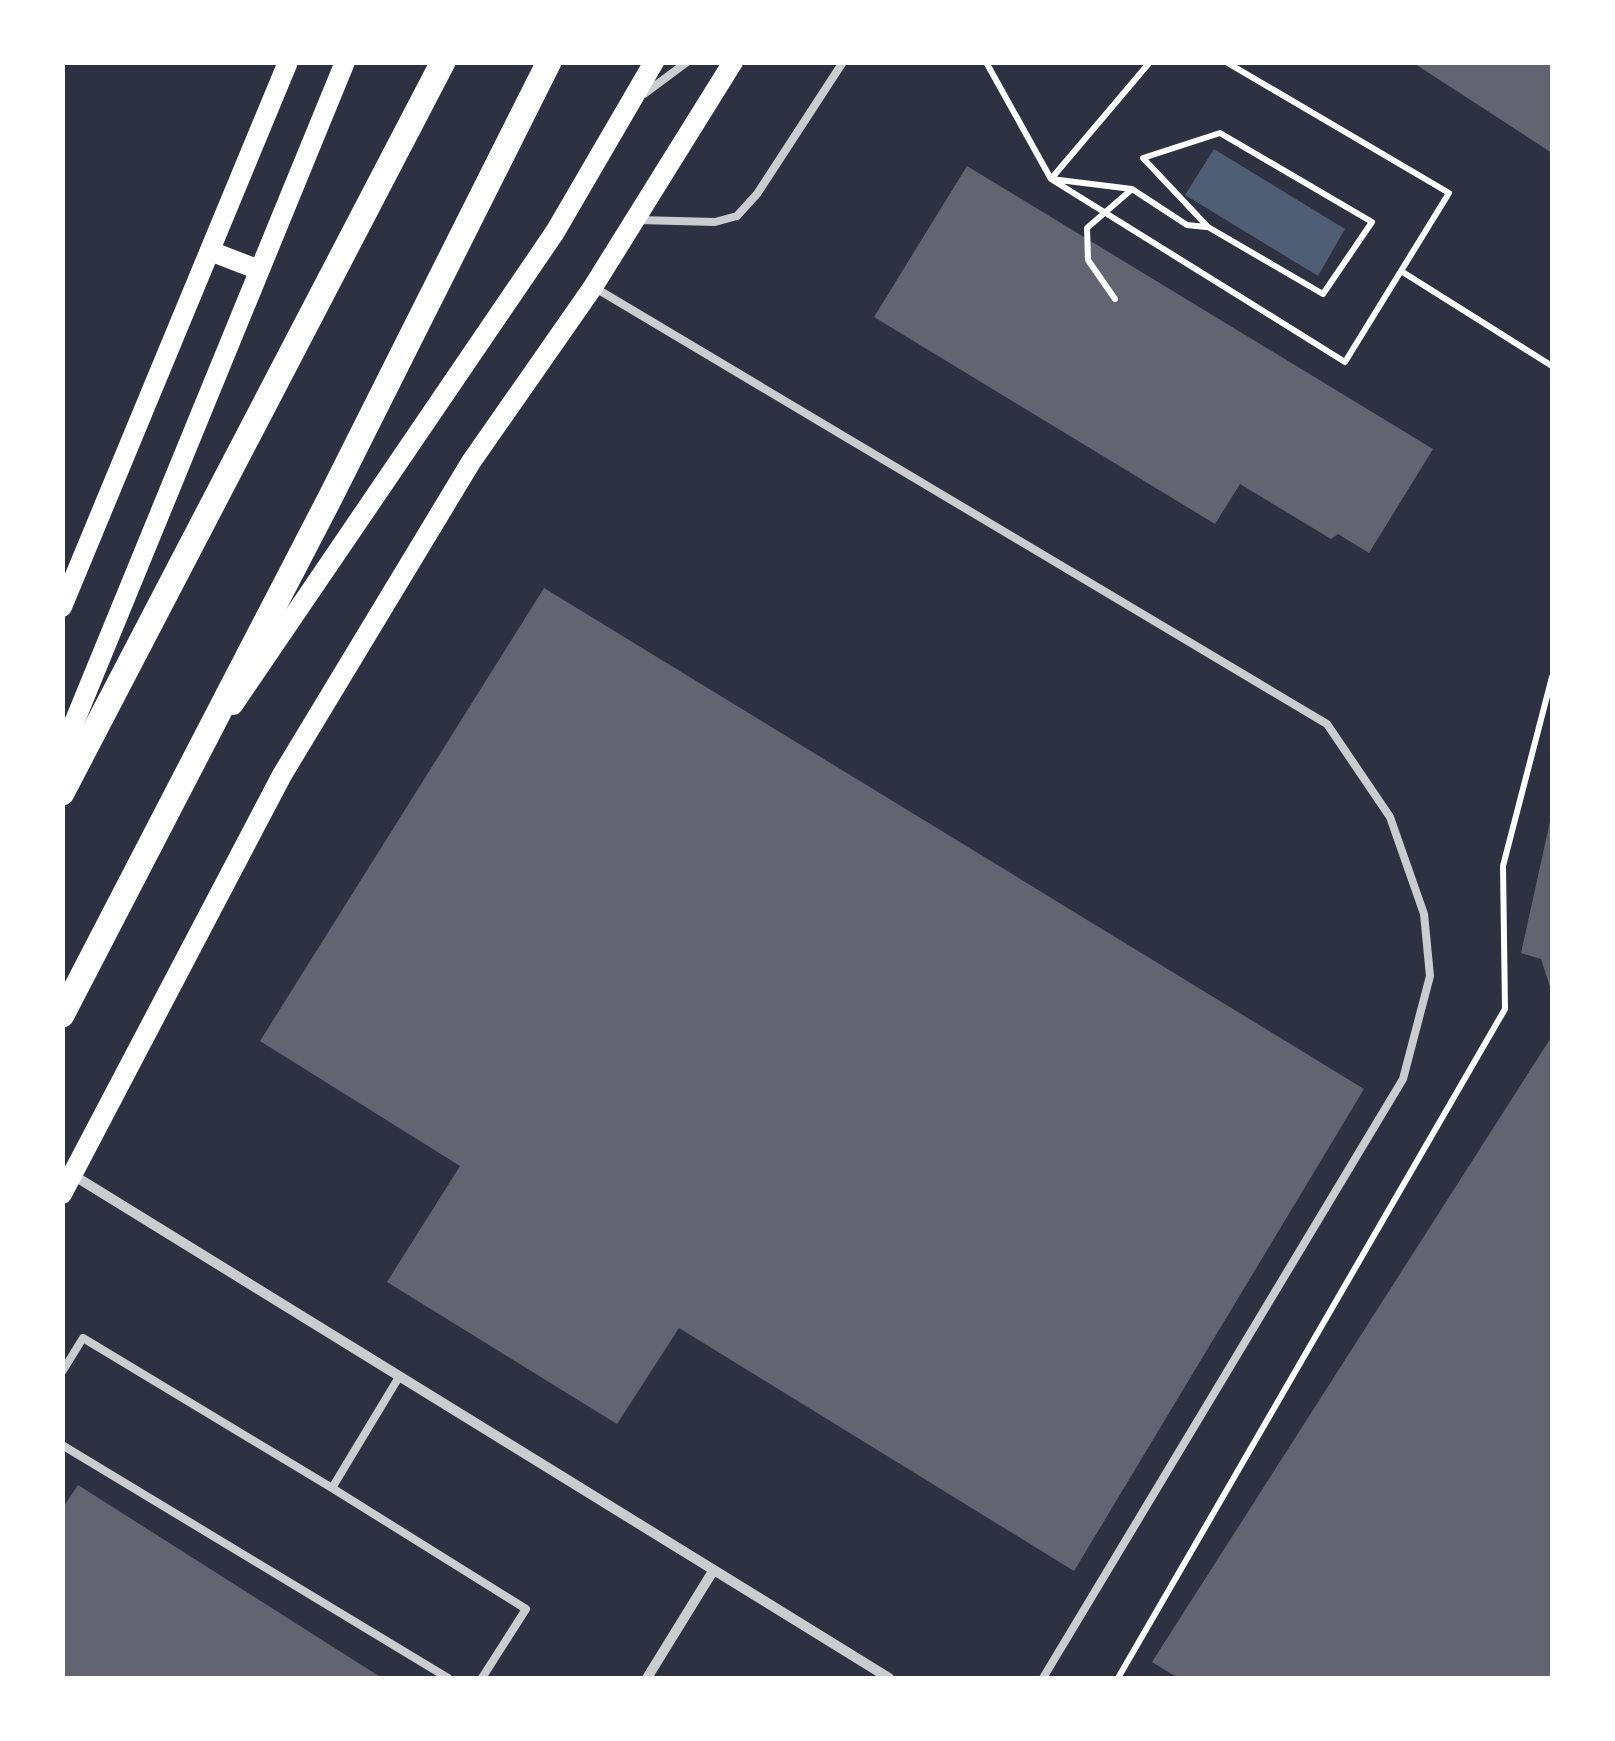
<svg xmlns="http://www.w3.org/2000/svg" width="1615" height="1741" font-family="'Times New Roman',serif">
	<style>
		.water { fill: #4f5d75 }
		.building { fill: #626471 }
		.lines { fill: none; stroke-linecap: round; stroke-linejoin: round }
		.path { stroke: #fff; stroke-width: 6 }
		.service { stroke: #caccd0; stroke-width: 8 }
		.minor { stroke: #caccd0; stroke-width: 10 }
		.secondary { stroke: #fff; stroke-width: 20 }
		.primary { stroke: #fff; stroke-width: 25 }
	</style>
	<rect width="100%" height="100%" fill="#2d3142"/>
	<path class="water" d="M1214,149l131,80 -27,47 -133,-81z"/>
	<path class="building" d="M1412,62h140v91z
		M967,166l466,283 -64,104 -31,-19 -7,5 -91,-55 -25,40 -341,-207z
		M544,588l820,501 -290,482 -395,-243 -62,96 -230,-142 73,-116 -200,-125z
		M1551,817h1v176l-11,-34 -20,-6z
		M1552,1036v642h-374l-26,-16z
		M78,1485l304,193h-320v-169z"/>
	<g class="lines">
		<path class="path" d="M986,62l65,117 294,183 104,-169 -223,-131
			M1150,62l-99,117 81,10 55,36 19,2
			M1220,133l152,89 -49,72 -115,-67 -65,-69z
			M1401,271l151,95
			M1115,299l-27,-39 -1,-32 44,-38
			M1118,1678l387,-669 -2,-143 49,-189"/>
		<path class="service" d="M644,94l43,-32
			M638,220l77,2 22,-6 20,-22 86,-132
			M597,289l730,435 63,93 34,97 6,62 -27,103 -360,599
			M62,1372l21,-34 249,150 194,121 -44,69
			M62,1445l386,233
			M332,1488l67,-111"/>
		<path class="minor" d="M73,1175l816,503
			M647,1678l66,-107"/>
		<path class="secondary" d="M210,251l49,19
			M62,607l226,-545
			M233,705l322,-473 99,-170
			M62,752l283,-690
			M62,1194l220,-419 189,-313 122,-175 140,-225"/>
		<path class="primary" d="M62,793l381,-731
			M62,1015l268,-517 219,-436"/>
	</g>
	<rect width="1615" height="1741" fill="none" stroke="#ffffff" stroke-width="130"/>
</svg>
